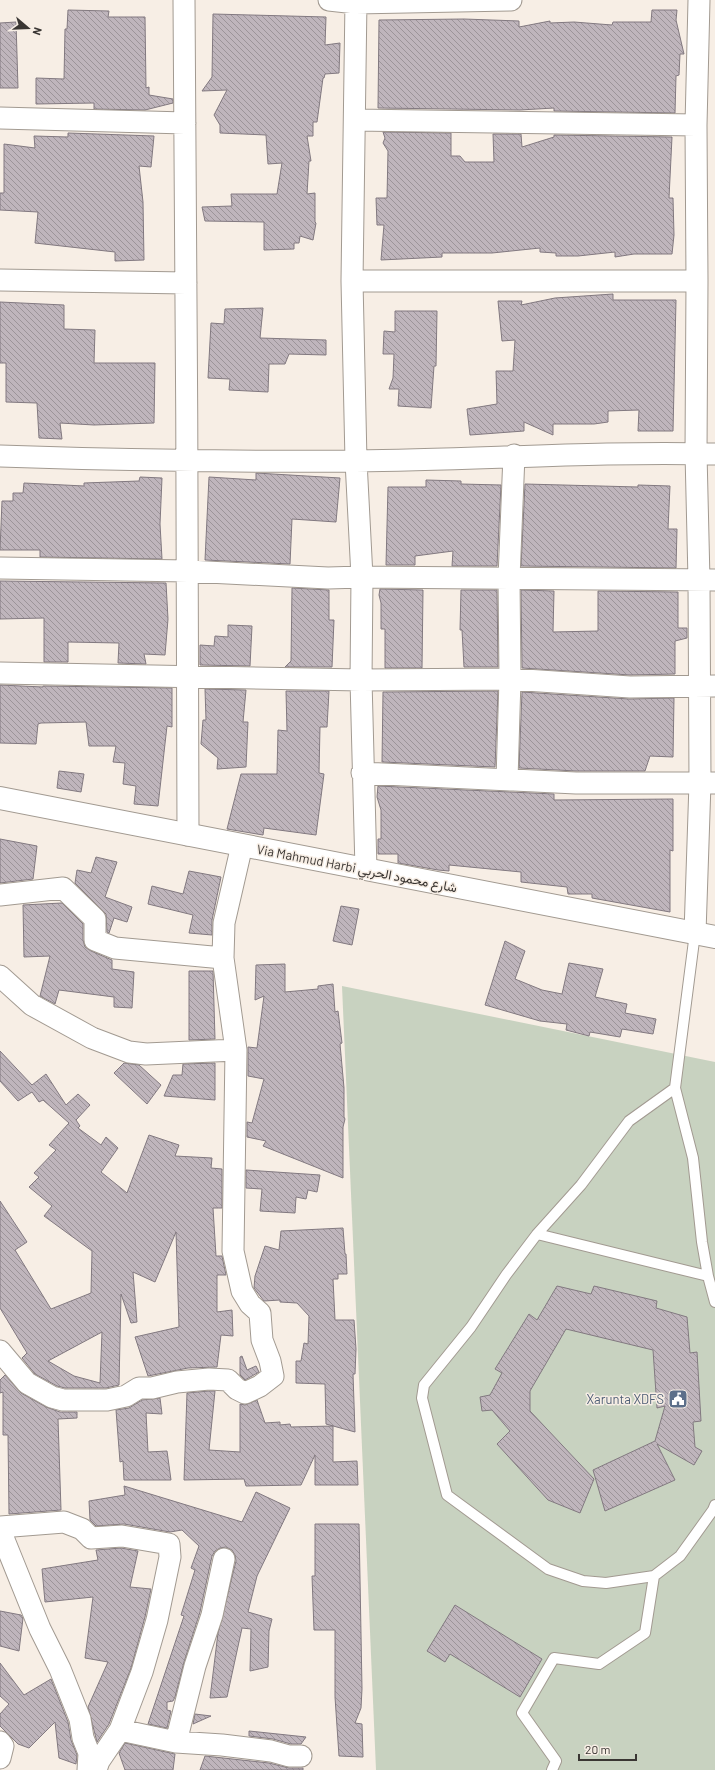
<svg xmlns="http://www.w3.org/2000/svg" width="715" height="1770" font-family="Barlow,Vazirmatn,sans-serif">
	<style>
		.green { fill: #c8d2c0 }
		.building { fill: url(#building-back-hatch); stroke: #827980; fill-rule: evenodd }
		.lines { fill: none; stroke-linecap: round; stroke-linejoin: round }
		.service-casing { stroke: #a29a91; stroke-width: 12 }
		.minor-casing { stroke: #a29a91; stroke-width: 23 }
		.tertiary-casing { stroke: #a29a91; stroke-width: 24 }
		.service { stroke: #fff; stroke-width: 10 }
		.minor { stroke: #fff; stroke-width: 21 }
		.tertiary { stroke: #fff; stroke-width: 22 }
		.labels { text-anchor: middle; stroke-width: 3; stroke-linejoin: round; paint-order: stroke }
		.street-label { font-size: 13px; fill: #3a3633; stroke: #f7eee5 }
		.service-label { font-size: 13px; fill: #4e5e75; stroke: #f7eee5; text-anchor: end }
	</style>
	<defs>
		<pattern id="building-back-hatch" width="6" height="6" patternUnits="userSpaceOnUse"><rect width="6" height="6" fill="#bfb5bc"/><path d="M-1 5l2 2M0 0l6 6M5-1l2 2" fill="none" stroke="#9c9499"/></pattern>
	</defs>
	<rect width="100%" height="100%" fill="#f7eee5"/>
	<path class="green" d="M342,986l373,76v708h-339z"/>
	<path class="building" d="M68,10l41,1 -1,6h37l1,71 3,-1v8l24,4v4l-28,7 -51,-1v-6l-58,1v-26l28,1 1,-50h2z
		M652,10h25l-1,10 8,34h-4l-1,21 -3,1 -1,37 -121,-2v-3l-34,2 -142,-2 1,-88 85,-1 55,2v6l31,-6v2l24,-1 38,3 1,-3h38z
		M213,14l113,3 -1,28 15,-2 -1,30 -14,1 -1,4h-1l-6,44h-4v14h-6l4,25h-2l-2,33 8,-1v29l1,1 -3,17 -13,-4 -1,7h-5v6l-30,1v-28l-59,-1 -3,-14 30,-1 -1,-12h46l5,-31 -14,1 -2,-29 -46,-2v-8l-6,-10 13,-25 -25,1 10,-14z
		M16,22l2,66h-18v-65z
		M383,132l68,1v23h9l5,6h29l-1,-28h28l1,13 32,-10v-2l118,2 -3,61h4l1,37 -2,19h-38l-19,3v-5l-37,4h-22v-3l-16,-1v-4l-48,5h-50v4l-61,3 3,-35h-7l-1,-27h11l1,-47 -5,-8 2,-5z
		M68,133l86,3 -3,31 -12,-1 4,36 1,58 -29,1v-9l-80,-9 3,-31 -38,-2v-17h4v-49l31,4 -1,-12 34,1z
		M613,294v6h63l-3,131h-35l1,-21 -31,1v11l-14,2h-41v11l-29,-13v9l-54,4 -3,-26 30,-5 -1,-33h17l2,-31 -13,1 -4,-40h24l-1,4 34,-7z
		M0,302l64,3v24l31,1 -1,33h61l-1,60 -60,2 -34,-2 2,16 -23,-1 -2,-35 -31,-1v-39h-6z
		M263,308l-3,30 66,2v15l-37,-1 -4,10h-16l-1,28 -39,-2 1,-11 -22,-1 3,-55 13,1 1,-15z
		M395,311h42l-1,55h-2l-3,42 -33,-2 1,-17h-10l4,-11 1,-24h-11l1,-23 11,1z
		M256,473l84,5 -4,44 -44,-3 -2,45 -85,-4 4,-83 47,3z
		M140,477l22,1 -2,46 2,35 -122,-2v-7h-40l2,-49h11v-8h10l1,-10 60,3v-3l55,-2z
		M426,480l35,1v3l40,1 -4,81h-45l1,-15 -38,5v9h-29l2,-78h38z
		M525,484l113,3v-2l32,1 -2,43h9l-1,39 -155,-2z
		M0,581l166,2 2,36 -3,36 -21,-1 2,10 -28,-1 1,-20 -51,-1v20h-24v-44l-44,1z
		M292,588l37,2v30h5l-2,47h-47l6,-6z
		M380,589l43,1 -1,78h-37v-39h-4v-26l-2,-8z
		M461,590h36l1,77h-34l-2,-37h-2z
		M521,590l33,1 -1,41 45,-1v-40l80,1v36h9v10l-12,3v33l-45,1 -108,-7z
		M228,625l24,1 -2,40 -50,-1v-20l14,1 1,-10 13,1z
		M0,685l43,2v-1l129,2v39l-5,-1 -9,80 -24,-2 2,-18 -13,-2 2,-21 -12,-1 3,-16h-27l-3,-24 -45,1 -3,1 -2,20 -36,-1z
		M205,689l41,1 -3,32h5l-2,45 -29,2 1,-11 -17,-14 2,-24h3z
		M286,691h43l-2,36h-7l-1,46 5,1 -8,61 -52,-7 -1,7 -36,-6 14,-55h36l1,-44 9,1z
		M498,691l-3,76 -113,-5 1,-70z
		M522,692l107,7 45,-1 -1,59 -23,-1 -5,15h-69l-57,-3z
		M59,771l25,3 -3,18 -24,-4z
		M378,786l176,8v6l119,-1v52l-3,-1v62l-78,-14v-4h-24l-1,-7 -46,-5v-10l-72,-7v6l-11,-1 -40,-7v-9h-20v-15h3v-29l-4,-13z
		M0,839l37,7 -4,33 -33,4z
		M96,857l21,5 -12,35 27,10 -5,15 -13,-4 -5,15 -2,-1 -1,-18 -31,-31 2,-13 14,3z
		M189,871l32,6 -9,43v15l-23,-2 4,-18 -45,-11 4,-18 31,8z
		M62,903l21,21v16l2,7 6,4 21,9v9l22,3 -2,36 -18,-1v-10l-55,-7 -4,14 -15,-8 10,-40 -26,1 -1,-52z
		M341,906l18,3 -7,36 -19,-4z
		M505,941l20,10 -10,28 27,11 20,4 7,-31 34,6 -8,28 32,7 -2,9 31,6 -3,15 -31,-5 -2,8 -30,-5 -1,4 -23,-6 1,-6 -27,-3 -55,-16z
		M285,964v28l33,-3v-3l15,-2 2,28 3,-1 4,32 -2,1 4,44v29l1,2 -2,8v51l-80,-32 3,-5 -19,-4v-15l5,1 12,-44 -16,-3v-29l9,1 7,-52 -9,4 1,-35z
		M189,971h24l2,68 -26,1z
		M0,1051l32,34 14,-11 20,31 12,-11 12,11 -14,15 4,6 -2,2 23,17 5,-8 12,11 -17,24 26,21 22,-58 30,10 -4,11 37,2 -1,10 11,1v39h-9l3,48h6l4,19h-9v37l15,-2 1,26 -12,-1 -4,32 -29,1 -40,8 -13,-39 44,-10 -3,-95 -21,50 -22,-10 4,50 -6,1 -10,-29 -2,91 -13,3h-41l-8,-2 -22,-12 -13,-16 5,-5 -27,-45v-107l27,41 -12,8 36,59 40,-16 1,-42 -48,-35 8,-10 -23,-19 10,-10 -5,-4 22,-23 -7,-5 20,-22 -26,-23 -4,2 -7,-10 -14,9 -18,-20zM102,1332l-2,51 -26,-7 -26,-15z
		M124,1063l15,2 22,20 -14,19 -33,-31z
		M215,1063v37l-51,-4 9,-21h9l1,-11z
		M246,1170l74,5 -3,17 -9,-2 -2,9 -10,-2 -1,16 -35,-2 2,-22 -16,-1z
		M343,1228l2,26h1l1,20h-9v5h-5l2,41h19l2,29 -1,25h-2l2,58 -29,-8 -1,-40 -29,-1v-22h5l3,-18 4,1 1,-28 -12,-13 -17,-1v-2l-16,1 -10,-13 1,-12 10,-30 14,4 2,-19z
		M557,1286l34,8 3,-8 63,15 -1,7 31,9 3,36 7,-1 4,69 -8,1 2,25 7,4 -8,14 -37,-21 18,36 -70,31 -12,-41 62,-29 10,-35 -8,2 -4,-58 -87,-21 -36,62v20l64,68 -14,34 -32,-13 -51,-56 13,-13 -18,-21 -10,1 -2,-14 10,-2 12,-22 -7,-4 34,-55 8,6z
		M242,1356l5,14 9,-4 3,6 -14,8 -5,-5v-18z
		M5,1375l16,18 25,14 14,5h17v6l-19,1 3,91 -52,4 -1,-79h-5v-43l-3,1v-13z
		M209,1391h6l-6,59 31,2v-48l5,1 12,-5 8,23 15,-1v3l10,-1 1,3 42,-1v36l24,-1 1,24h-43v-30l-14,30 -55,1 -2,-7 -60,1 3,-87z
		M160,1398l2,16 -16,-1 2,39 19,-1 4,29h-47l-1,-19 -3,1 -4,-52 13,-2 13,-8z
		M124,1486l118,36 14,-30 34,16 -33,68 -9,36 24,7 -3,12 -1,36 -18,4 1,-42 -9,-1 -15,69 -17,1 8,-65 18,-72 -1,-6 -3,-5 -6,-3 -6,1 -5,3 -3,5 -12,56 -16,50 -9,35 -2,4 -6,1v8l4,1 -4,17 -19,-4 36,-108 -3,-1 14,-45 -4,-2 8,-22 -17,-16 -12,2 -46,-8 -28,2 -6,-6 -1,-19 36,-6z
		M315,1524h44l3,165 -1,19 -6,15 7,1 1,33 -24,-1 -4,-59v-67h-21l-2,-54h3z
		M121,1548l17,3 -8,36 21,2 -6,28 -14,51 -22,56 -12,18 -9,-35 20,-45 -23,-4 8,-61 -48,5 -3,-33 56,-9 -2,-10z
		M455,1605l87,54 -22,38 -70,-43 -5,8 -18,-11z
		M0,1611l21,4 2,3 -4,33 -19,-5z
		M0,1663l24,32 27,-16 17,43 3,18 6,15 -1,9 -17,-6 -4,-36 -26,26 -11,-4 -18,-18v-12l9,-10 -9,-8z
		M195,1714l16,2 -18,8z
		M249,1731l57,6 -5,7h-10l-18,-5 -24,-3z
		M125,1743l50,11 -2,16h-48l-6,-17z
		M205,1756l64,7 20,5h14v2h-103z"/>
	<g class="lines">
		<g class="service-casing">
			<path id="service" d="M695,933l-20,155 18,70 9,84 6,34 7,26
				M675,1088l-46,33 -48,64 -44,49 -31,41 -35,52 -47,58 -2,13 25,97 101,74 35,12 23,2 48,-7 26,-20 33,-46 2,-5
				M537,1234l171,42
				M552,1770l4,-9 -34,-48 32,-55 45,6 46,-31 9,-57"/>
		</g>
		<g class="minor-casing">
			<path id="minor" d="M184,0c2,278 4,557 4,835
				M329,0l27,3 155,-3
				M356,0l-4,281 4,180 6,116 -1,103 5,189
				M0,118l185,5
				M355,120l341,5
				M0,280l186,3
				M352,281h345
				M0,456c118,4 237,6 356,5 119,-1 239,-10 359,-7
				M0,568l188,3 140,7 34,-1 353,3
				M0,673l361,7 149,-1 120,8 85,-1
				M362,773l214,10h139
				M507,780l3,-101 -1,-101 5,-123
				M0,895l63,-7 32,31v21l20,8 108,10
				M695,933l5,-150 -1,-203 -3,-127 1,-172 -1,-156 3,-125
				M0,976l32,29 60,33 37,14 17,2 90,-4
				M0,1351l27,32 25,14 11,3h44l19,-4 13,-8h13l25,-6 32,-3 19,1 9,9 8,4 15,-7 13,-10 -3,-15 -8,-21 -2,-27 -10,-9 -8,-13 -9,-40 3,-201 -13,-92 1,-35 18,-78
				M0,1527l64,-5 18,7 9,9 31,-2 47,8 1,13 -13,63 -15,52 -22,58 -21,31 -3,9
				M0,1530l40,99 20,40 20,50 3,19 6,15 -1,17
				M120,1730l56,12 46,3 49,6 18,5h12
				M0,1742l3,4 -3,12
				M176,1742l19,-76 17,-51 12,-56"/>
		</g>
		<g class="tertiary-casing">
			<path id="tertiary" d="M0,798l715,139"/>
		</g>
		<use href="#service" class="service"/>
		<use href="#minor" class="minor"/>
		<use href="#tertiary" class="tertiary"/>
	</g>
	<defs>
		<g id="civic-square" transform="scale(1)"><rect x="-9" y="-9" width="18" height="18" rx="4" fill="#5c6f8a" stroke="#f7eee5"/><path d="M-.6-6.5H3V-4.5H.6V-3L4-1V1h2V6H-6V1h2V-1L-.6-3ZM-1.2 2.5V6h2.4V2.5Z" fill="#fff"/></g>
	</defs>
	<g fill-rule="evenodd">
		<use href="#civic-square" x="678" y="1399"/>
	</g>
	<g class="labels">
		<g class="street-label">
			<text transform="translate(357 868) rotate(11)" y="5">Via Mahmud Harbi شارع محمود الحربي</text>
		</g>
		<g class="service-label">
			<text x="664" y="1404">Xarunta XDFS</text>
		</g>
	</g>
	<g transform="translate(28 28) rotate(109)" stroke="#f7eee5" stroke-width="3" paint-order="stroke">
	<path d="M0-3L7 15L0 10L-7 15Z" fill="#3a3633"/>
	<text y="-6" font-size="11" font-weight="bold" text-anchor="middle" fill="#3a3633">N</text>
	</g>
	<path d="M579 1754v6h57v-6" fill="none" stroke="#3a3633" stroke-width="2"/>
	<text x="585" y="1754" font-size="12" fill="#3a3633" stroke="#f7eee5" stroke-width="3" paint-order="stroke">20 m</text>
</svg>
